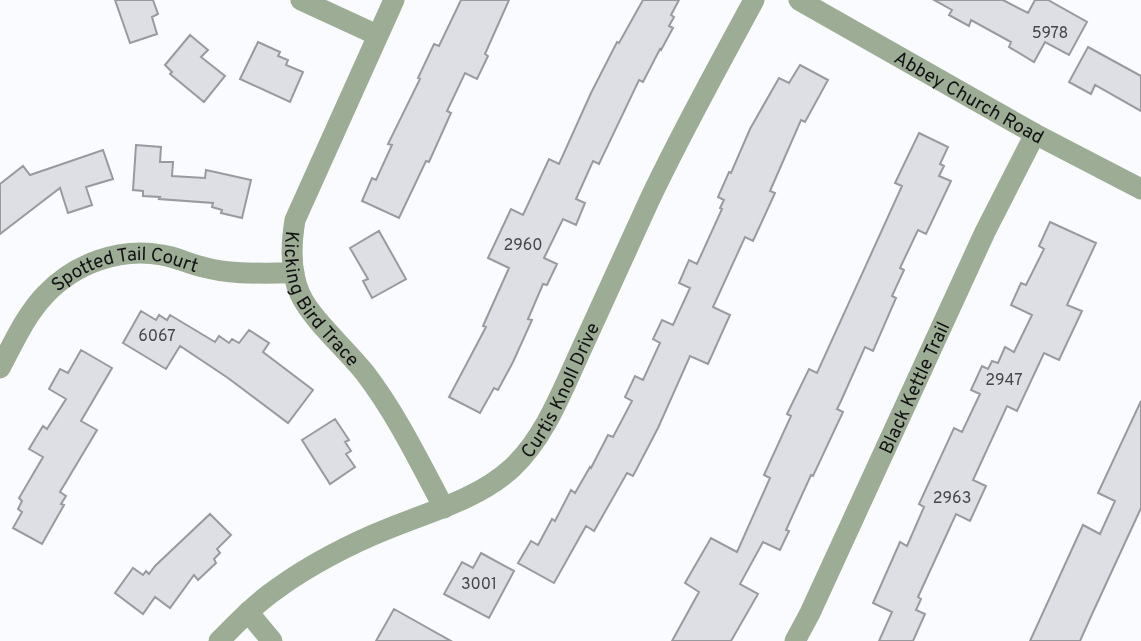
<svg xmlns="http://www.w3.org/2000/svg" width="1141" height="641" font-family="Overpass,sans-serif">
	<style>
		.building { fill: #dedfe5; stroke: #999a9f; stroke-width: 2 }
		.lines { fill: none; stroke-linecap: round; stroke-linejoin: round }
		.minor { stroke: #9dac95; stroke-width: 21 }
		.labels { text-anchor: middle; stroke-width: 7; stroke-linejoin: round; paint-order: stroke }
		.number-label { font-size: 16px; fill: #454548 }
		.street-label { font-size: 19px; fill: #121214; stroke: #fafbfe }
	</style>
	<rect width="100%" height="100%" fill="#fafbfe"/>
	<path class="building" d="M115,0h38l5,14 -6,3 5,17 -27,9z
		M461,0h48l-24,54 3,2 -11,23 -12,-6 -18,38 4,2 -22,49 -3,-1 -27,57 -37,-17 10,-23 4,2 16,-35 -4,-1 32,-65 -2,-1 16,-34 5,2z
		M643,0h36l-8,15 3,2 -5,9 4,2 -12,22 -1,-1 -17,33 -4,-2 -40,84 -6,-3 -17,38 9,4 -9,22 -13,-6 -19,39 13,6 -10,21 -4,-1 -15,35 4,1 -19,42 -15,28 -4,-2 -14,25 -31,-16 37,-70 -3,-1 26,-58 -21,-10 23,-49 12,6 26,-56 10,5 32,-71 26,-51 2,1z
		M934,0h69l25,13 7,-13h13l39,22 -18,33 -24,-13 -11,20 -25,-15 2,-5 -40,-22 -2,6 -20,-11 3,-5z
		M190,35l18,15 -7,7 24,19 -21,26 -34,-28 2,-2 -7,-7z
		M258,42l22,10 -2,4 10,4 -2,5 17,7 -13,30 -50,-23z
		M1088,47l53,29v35l-46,-26 -4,9 -22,-12z
		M800,65l28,15 -23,42 -4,-2 -31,71 5,2 -22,48 -8,-4 -32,70 17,8 -22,49 -18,-8 -32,72 -25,48 -6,-3 -33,58 -8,-5 -32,57 -36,-20 13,-22 7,4 14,-26 3,2 16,-31 4,3 15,-26 1,1 17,-33 5,2 19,-36 -7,-4 10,-21 8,4 17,-37 -7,-4 9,-19 11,5 17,-37 -11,-5 10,-23 8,4 25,-55 -2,-1 4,-8 -6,-3 11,-25 2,1 19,-44 29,-51 10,5z
		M919,133l29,14 -8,17 4,2 -5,10 12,5 -25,53 -8,-4 -18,38 4,2 -12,26 4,2 -23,53 -8,-4 -24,54 -4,8 6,3 -30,64 -2,-1 -25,55 3,1 -9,19 -17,-8 -23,42 18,10 -27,47h-59l27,-49 -14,-9 26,-45 26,14 33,-74 -6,-3 27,-59 -4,-2 22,-45 8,4 85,-187 -7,-3z
		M136,145l25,2 -1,15h13l-1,14 33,2 1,-8 45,10 -9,38 -21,-5 1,-3 -10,-3 1,-4 -54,-4 1,-2 -17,-1v-5l-10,-1z
		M103,150l10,29 -27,8 6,18 -24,8 -8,-25 -60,46v-50l23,-18 7,9z
		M1050,222l46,21 -29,62 15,6 -23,49 -15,-7 -27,58 -10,-5 -34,74 13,6 -16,35 -14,-7 -38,83 3,2 -5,11 9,4 -12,27h-34l13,-29 -19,-9 27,-61 7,4 17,-39 -5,-3 35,-76 8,4 18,-38 -9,-4 11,-24 6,3 4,-8 6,2 7,-16 9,5 18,-37 -21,-10 10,-22 5,2 18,-36 -5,-3z
		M379,231l27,48 -34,19 -9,-17 5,-2 -18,-31z
		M141,311l15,9 3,-5 8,5 3,-5 45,27 4,-6 10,7 3,-4 7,4 10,-13 20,13 -6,9 50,38 -25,33 -60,-45 -48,-32 -14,23 -43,-26z
		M81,350l31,18 -31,53 16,9 -37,62 6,4 -5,8 3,1 -22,39 -29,-16 9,-16 -4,-3 4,-8 -3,-3 24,-41 -14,-8 14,-23 4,3 19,-30 -17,-10 11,-20 8,4z
		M1141,401v107l-48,104 -13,29h-50l53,-116 17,9 15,-33 -17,-8z
		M335,419l14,21 -4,2 6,9 -5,3 9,13 -25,17 -28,-44z
		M210,514l21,21 -14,14 3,4 -6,6 2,4 -18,17 -4,-5 -24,33 -15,-11 -12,17 -28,-21 18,-25 10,7 3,-4 3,3 6,-8z
		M481,553l33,18 -25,47 -45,-24 18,-32 11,6z
		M394,609l57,32h-75z"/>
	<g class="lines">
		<g class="minor">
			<path d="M301,0l76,35"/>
			<path id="s1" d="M394,0l-99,220c-4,24 -5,52 5,74 12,26 46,55 65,79 32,42 54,88 79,135"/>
			<path id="s2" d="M799,0l236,134 106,55"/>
			<path id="s3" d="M0,368c13,-24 25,-52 45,-73 29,-31 74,-48 117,-40 14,2 27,9 41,12 29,8 61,6 91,6"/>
			<path d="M248,612l24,29"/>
			<path id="s4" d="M219,641c19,-19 37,-38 59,-53 30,-22 72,-44 107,-58 43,-18 92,-30 127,-62 33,-31 50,-77 69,-118 22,-49 45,-99 68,-149 32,-68 69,-134 105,-201"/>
			<path id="s5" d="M795,641l15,-28 175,-381 50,-98"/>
		</g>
	</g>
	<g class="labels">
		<g class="number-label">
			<text x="1050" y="38">5978</text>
			<text x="523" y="250">2960</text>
			<text x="157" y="341">6067</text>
			<text x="1004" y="385">2947</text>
			<text x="952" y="503">2963</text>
			<text x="479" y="589">3001</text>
		</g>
		<g class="street-label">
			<text dy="7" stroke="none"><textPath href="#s2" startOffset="196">Abbey Church Road</textPath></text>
			<text dy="7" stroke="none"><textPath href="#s3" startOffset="175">Spotted Tail Court</textPath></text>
			<text dy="7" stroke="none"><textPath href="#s1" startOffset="329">Kicking Bird Trace</textPath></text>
			<text dy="7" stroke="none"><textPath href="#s5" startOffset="280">Black Kettle Trail</textPath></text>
			<text dy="7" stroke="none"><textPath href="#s4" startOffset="436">Curtis Knoll Drive</textPath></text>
		</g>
	</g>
</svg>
